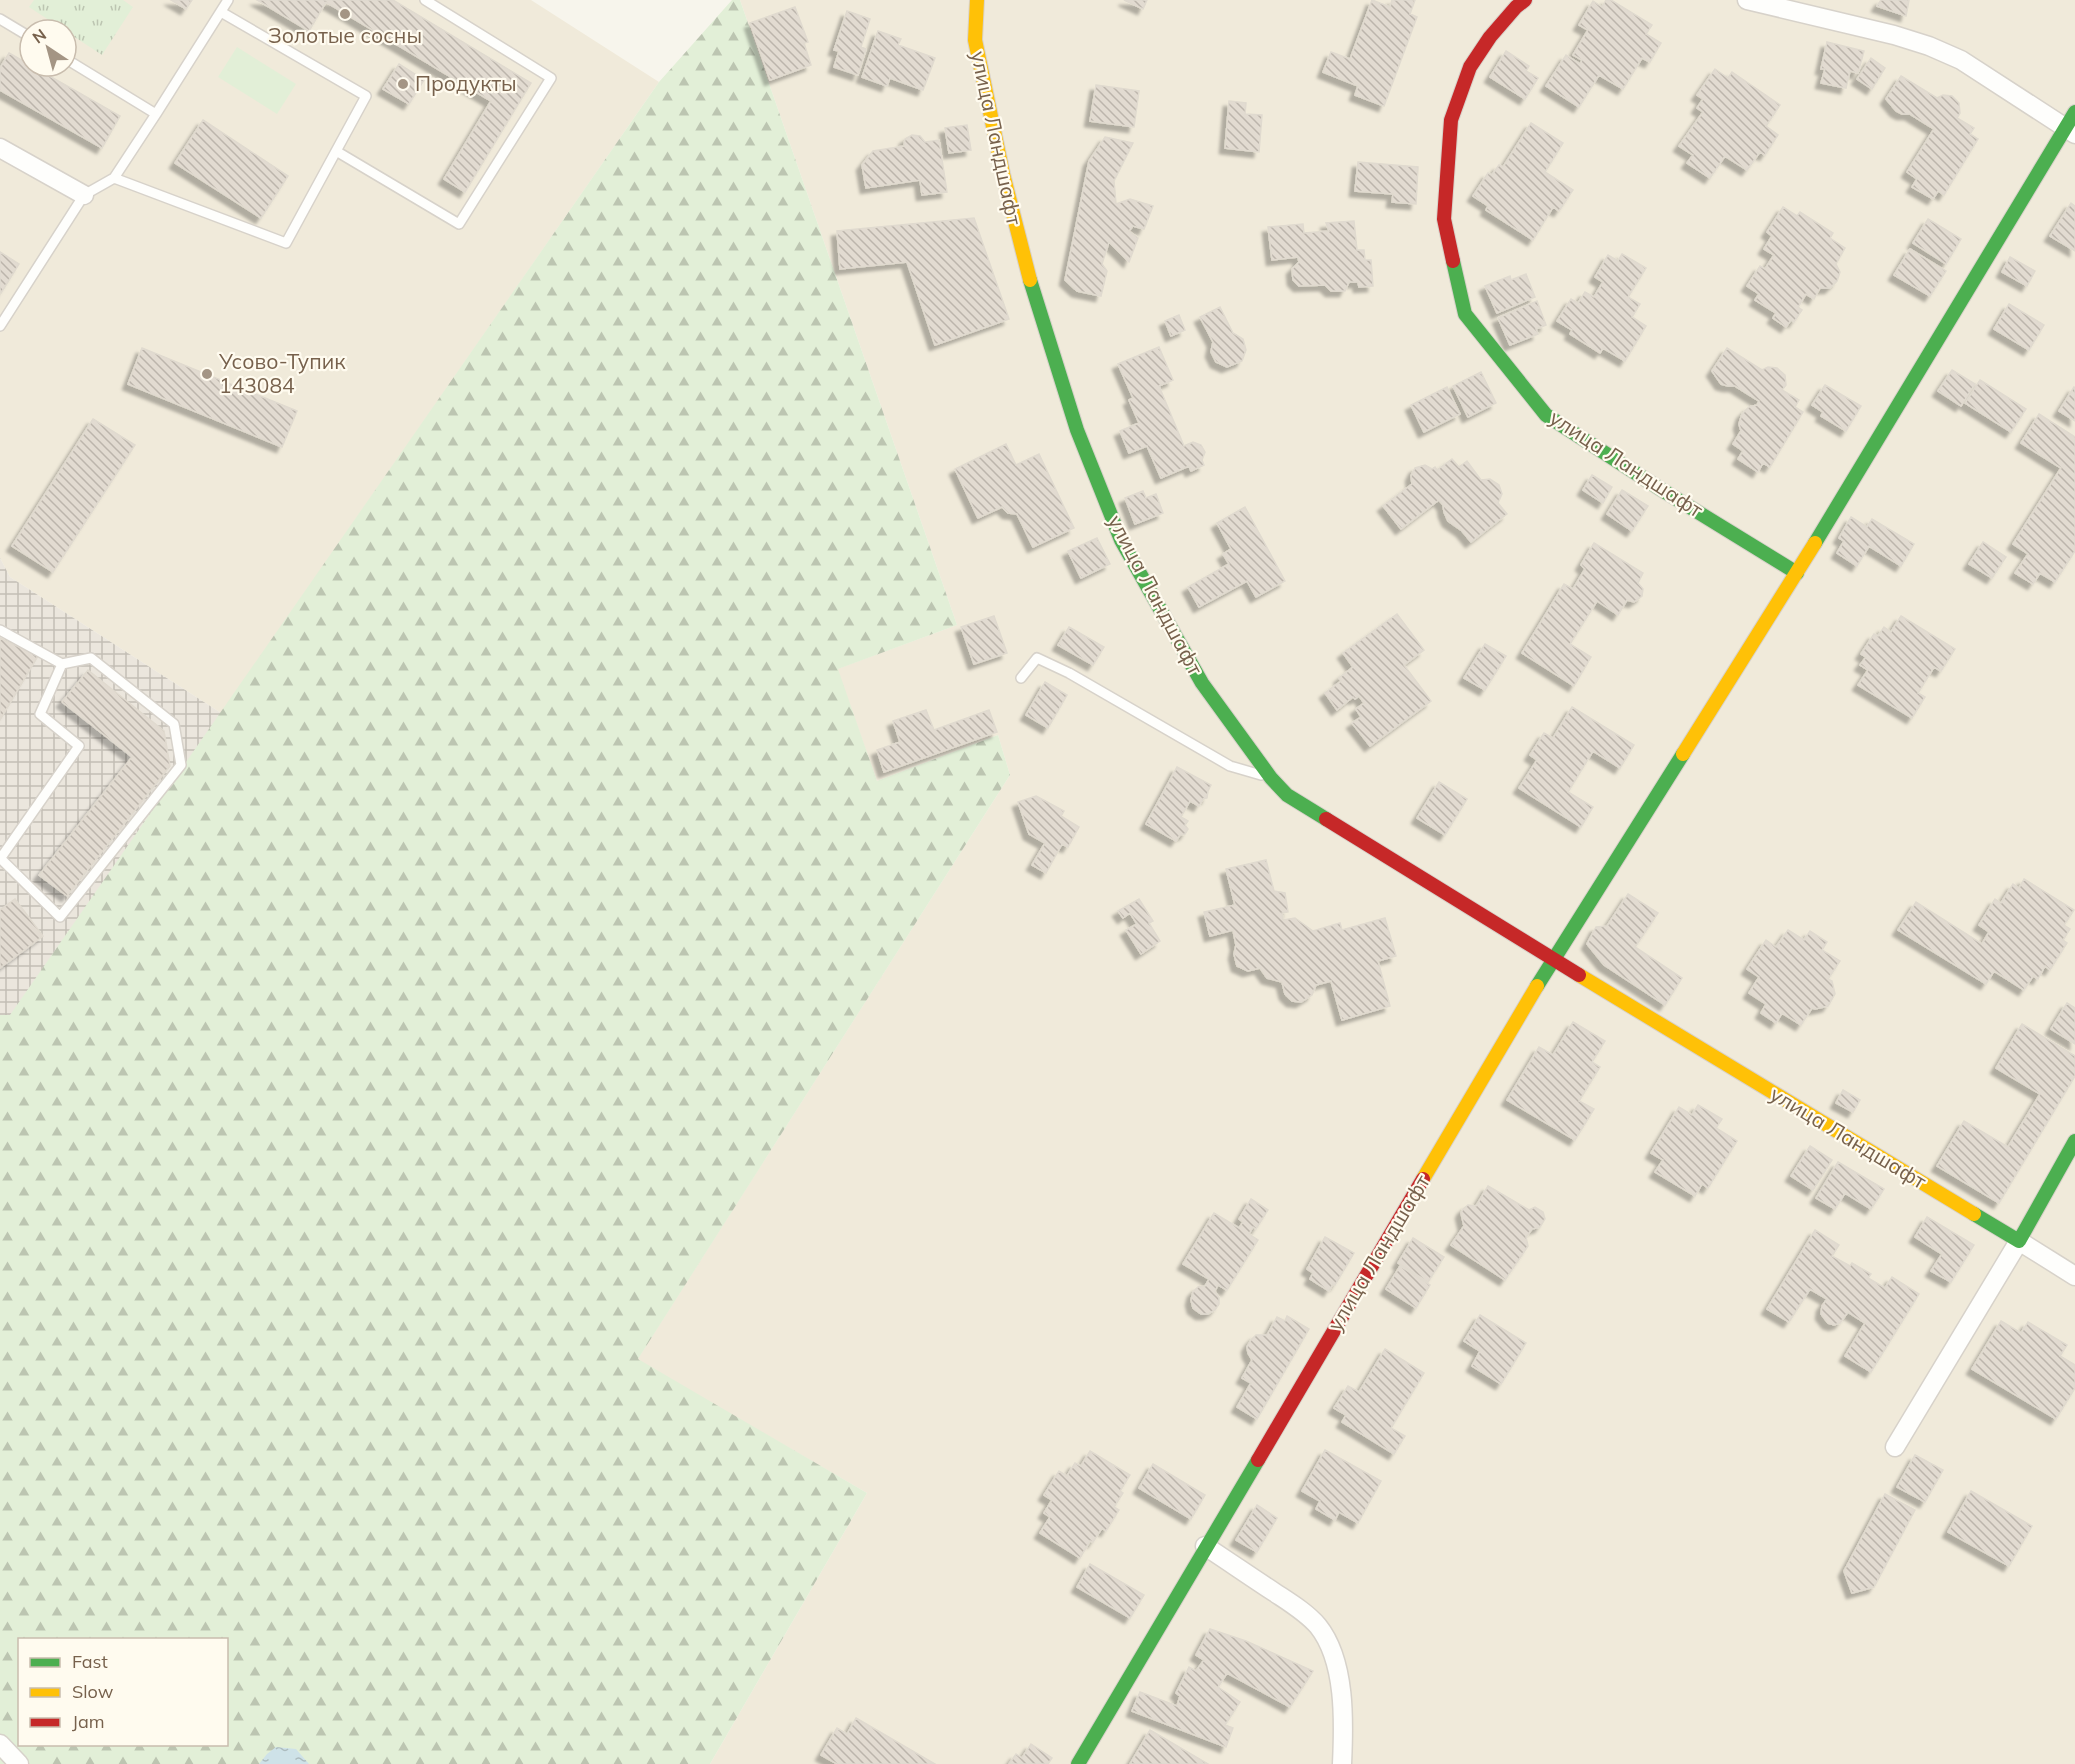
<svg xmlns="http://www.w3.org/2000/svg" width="2075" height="1764" font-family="Mulish,sans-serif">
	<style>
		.residential { fill: #f0eada; fill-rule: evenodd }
		.industrial { fill: url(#industrial-grid) }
		.grass { fill: #e2efd7 }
		.forest { fill: url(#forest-firs); fill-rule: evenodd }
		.park { fill: url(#park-tufts) }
		.water { fill: url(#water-ripples) }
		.building { fill: url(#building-back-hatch); stroke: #e0dacf; stroke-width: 1.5; filter: url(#shadow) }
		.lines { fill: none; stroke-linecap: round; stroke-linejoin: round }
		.lane-casing { stroke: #d7d2ca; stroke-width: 12 }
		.street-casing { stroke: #d7d2ca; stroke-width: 21 }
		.fast-casing { stroke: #d8d2ca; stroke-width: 16 }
		.slow-casing { stroke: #d8d2ca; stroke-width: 16 }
		.jam-casing { stroke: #d8d2ca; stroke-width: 16 }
		.lane { stroke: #fefefc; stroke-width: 9 }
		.street { stroke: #fefefc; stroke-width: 18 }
		.fast { stroke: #4caf50; stroke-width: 14 }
		.slow { stroke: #ffc107; stroke-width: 14 }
		.jam { stroke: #c62828; stroke-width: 14 }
		.poi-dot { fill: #a49584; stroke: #fffbef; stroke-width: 2 }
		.labels { text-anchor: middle; stroke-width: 4.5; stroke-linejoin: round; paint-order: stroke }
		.poi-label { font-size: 21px; fill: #77614c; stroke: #fffbef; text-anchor: start }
		.street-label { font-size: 21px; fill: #77614c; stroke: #fffbef }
	</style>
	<defs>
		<pattern id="industrial-grid" width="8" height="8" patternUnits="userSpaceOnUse" patternTransform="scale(1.5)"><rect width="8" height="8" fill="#ebe6dd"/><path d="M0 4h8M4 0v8" fill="none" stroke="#c3beb5"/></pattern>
		<pattern id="forest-firs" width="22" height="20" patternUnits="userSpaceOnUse" patternTransform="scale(1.5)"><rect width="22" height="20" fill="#e2efd7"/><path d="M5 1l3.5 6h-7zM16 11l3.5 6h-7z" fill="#bcc5b1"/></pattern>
		<pattern id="park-tufts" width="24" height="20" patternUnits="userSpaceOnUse" patternTransform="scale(1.5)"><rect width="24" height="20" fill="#e2efd7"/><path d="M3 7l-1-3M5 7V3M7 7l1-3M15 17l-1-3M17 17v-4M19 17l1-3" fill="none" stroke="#bcc5b1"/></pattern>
		<pattern id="water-ripples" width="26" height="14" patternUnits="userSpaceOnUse" patternTransform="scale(1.5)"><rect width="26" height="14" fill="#cee2e8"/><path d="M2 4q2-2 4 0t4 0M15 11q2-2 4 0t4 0" fill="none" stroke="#acbbbe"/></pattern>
		<pattern id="building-back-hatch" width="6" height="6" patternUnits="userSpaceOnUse" patternTransform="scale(1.5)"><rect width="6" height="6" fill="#e2dbd1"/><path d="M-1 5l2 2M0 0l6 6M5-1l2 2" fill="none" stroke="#bcb5ac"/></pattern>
		<filter id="shadow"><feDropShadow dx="-5.5" dy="5.5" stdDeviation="1.5" flood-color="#0004"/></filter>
	</defs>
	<rect width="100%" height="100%" fill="#f7f5ec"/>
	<path class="residential" d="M0,0h531l128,82 -438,631 -211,-136 -10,-19zM30,30h36v36h-36z
		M740,0h1335v1764h-1365l157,-271 -230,-133 373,-585 -12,-40 -121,46 -40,-112 120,-44z"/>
	<path class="industrial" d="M0,558l10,19 211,136 -211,303 -10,-1z"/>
	<path class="grass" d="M237,47l59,37 -19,30 -59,-37z"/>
	<path class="forest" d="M732,0h8l217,625 -119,44 39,112 121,-46 12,40 -372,584 229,134 -157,271h-710v-749h10l649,-933zM20,1640h206v104h-206z"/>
	<path class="park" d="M34,0h89l10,7 -31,48 -73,-48z"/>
	<path class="water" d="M276,1747l20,2 13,15h-50l8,-10z"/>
	<path class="building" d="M171,0h21l-6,9z
		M257,0h136l138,83 -66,109 -21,-13 47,-78 -165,-99 -17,29z
		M1124,0h23l-4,9z
		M1372,0l18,7 2,-7h23l-5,14 7,3 -33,89 -29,-11 3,-9 -35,-14 8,-20 19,7z
		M1606,0h5l41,25 -6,9 15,9 -11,19 -8,-4 -19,31 -24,-14 -20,32 -33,-21 20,-31 14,9 2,-4 -9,-5 15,-25 -9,-5 14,-24 9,6z
		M1881,0h28l-3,16 -29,-10z
		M795,7l13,35 -4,1 7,22 -41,15 -20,-57z
		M847,11l23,8 -9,28 5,2 -8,26 -24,-8 5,-16 -5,-1z
		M878,31l23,8 -3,6 37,13 -12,32 -33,-12 -3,8 -25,-9z
		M1827,42l37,9 -6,22 -8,-2 -4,17 -25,-5 4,-14h-4z
		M1506,51l23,15 -3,5 12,7 -13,21 -35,-22z
		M9,53l111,63 -18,32 -102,-58v-22z
		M1871,58l14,10 -13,21 -15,-10z
		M399,64l25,16 -15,24 -26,-15z
		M1715,69l13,9 4,-6 48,33 -14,21 12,9 -13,20 -5,-3 -13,18 -22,-14 -15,22 -23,-15 6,-8 -14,-9 24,-34 -6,-4 6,-9 -6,-4z
		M1901,76l36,22 6,-3 9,1 7,7 1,10 -3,5 17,10 -4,6 8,5 -34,56 -6,-4 -5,8 -21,-12 5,-8 -10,-7 27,-43 -24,-15h-8l-6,-3 -10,-12z
		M1096,85l43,6 -5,36 -44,-6z
		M1229,101l17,2 -1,11 17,1 -3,37 -34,-4z
		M203,120l85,56 -27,42 -86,-55z
		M1531,123l32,20 -18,29 28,18 -14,21 -6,-4 -20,33 -47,-30 2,-4 -15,-10 15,-23 4,2 7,-10 4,2z
		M967,125l4,25 -22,3 -4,-25z
		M912,135l8,1 5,6 14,-2 8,52 -25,3 -2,-15 -54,8 -4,-23 11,-14 31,-5 1,-7z
		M1105,137l28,6 -19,38 2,23 14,-5 23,7 -9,23 -11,-3 -4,5 9,7 -9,24 -20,-20 -7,22 5,7 -6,25 -24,-5 -12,-11 24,-119z
		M1358,162l60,5 -2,37 -24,-2 1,-8 -38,-3z
		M2071,203l4,3v45l-25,-15z
		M1783,207l14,9 3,-4 33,21 -3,5 15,10 -9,16 4,8 -3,9 -7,7h-10l-6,11 -8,-5 -8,13 4,3 -8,12 -3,-2 -5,7 -13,-9 3,-5 -21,-13 4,-6 -12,-8 13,-20 5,3 9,-14 -10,-6 8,-13 -5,-4z
		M974,218l35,101 -74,26 -28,-83 -67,7 -3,-38z
		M1928,219l33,20 -15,25 -33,-21z
		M1354,221l3,29h7l1,10h6l2,26 -14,1 -1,-5h-9l-4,9h-14l-6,-6 -26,1 -6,-6 -1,-11 7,-7 -1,-5 -26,3 -4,-33 35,-3 1,9 25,-2 -3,-8z
		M1910,249l36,22 -16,25 -36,-21z
		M0,252l19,12 -18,29 -1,-1z
		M1622,254l24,14 -18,29 12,7 -8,13 14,9 -21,35 -22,-13 -3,5 -30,-19 2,-4 -15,-9 14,-22 7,4 7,-11 9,5 9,-15 -8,-5 13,-22 10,6z
		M2010,257l25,14 -8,15 -25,-14z
		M1526,274l9,23 -38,16 -12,-27 25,-10 1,4z
		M1537,301l9,24 -10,4 2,5 -28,11 -12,-27z
		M2009,304l35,21 -15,25 -35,-21z
		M1220,307l13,26 10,6 3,11 -4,11 -15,6 -11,-5 -5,-10 2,-10 -13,-25z
		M1179,315l6,15 -14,6 -6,-15z
		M1159,347l14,33 -14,6 25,60 9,-4 8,3 4,7 -3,8 2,5 -13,6 -2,-5 -28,12 -14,-32 -18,7 -9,-22 19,-8 -10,-23 4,-2 -15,-34z
		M142,348l155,63 -15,36 -154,-63z
		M1727,348l35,22 6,-3 9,1 8,7 1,10 -4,5 17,10 -4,7 8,5 -33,55 -7,-4 -5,9 -20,-13 5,-8 -10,-7 8,-13 -2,-7 3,-10 7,-7 8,-2 2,-4 -24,-15h-7l-7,-2 -9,-13z
		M1952,370l23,14 -14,22 -23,-15z
		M1481,372l15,31 -28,14 -15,-31z
		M1980,380l46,29 -15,23 -46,-29z
		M1825,385l36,21 -15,25 -25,-15 2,-4 -11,-7z
		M1447,387l13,27 -36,18 -13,-27z
		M2074,387l1,1v33l-16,-10z
		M2039,414l36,23v114l-20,31 -15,-9 -7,11 -18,-11 13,-19 -15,-10 48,-76 -40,-25z
		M93,419l42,26 -82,127 -41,-26z
		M1006,444l10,21 23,-11 35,74 -41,19 -16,-33 -9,-1 -6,-6 -24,11 -23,-49z
		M1452,459l7,8 8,-6 14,19 9,-1 9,6 3,9 -4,9 9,11 -36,28 -9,-11 -14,-10 -4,-9 -1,-7 -4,-5 -38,29 -18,-23 29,-22 -1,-8 4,-8 10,-3 7,4 3,-2 2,3z
		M1592,475l20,12 -9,16 -20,-13z
		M1622,490l26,16 -16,25 -25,-17z
		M1143,491l3,7 10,-4 7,19 -28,11 -10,-26z
		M1245,507l40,74 -29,16 -9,-16 -48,26 -11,-20 41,-23 -6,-10 8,-5 -14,-26z
		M1851,517l16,10 5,-8 42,25 -13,22 -32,-20 -12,20 -20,-13 7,-12 -5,-3z
		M1097,538l13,26 -29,14 -13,-27z
		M1983,542l23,15 -14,21 -23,-14z
		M1594,543l49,30 -5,10 5,6 -1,7 -8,6 -7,-2 -9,15 -21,-14 -27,43 21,13 -17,29 -52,-33 42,-69 9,5 12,-20 -4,-4z
		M1397,614l27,36 -20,15 27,36 -61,45 -18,-23 9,-6 -5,-8 8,-6 -5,-7 -4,3 -2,-2 -16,13 -12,-17 16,-12 -2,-3 14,-11 -10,-14z
		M994,616l13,37 -33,11 -13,-37z
		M1901,616l54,33 -14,22 -7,-4 -16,26 7,4 -13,21 -54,-33 10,-15 -8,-5 6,-8 -5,-3 13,-20 4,2 6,-9 7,5z
		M1069,627l35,20 -11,18 -35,-20z
		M0,638l38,18 -38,64z
		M1485,644l21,12 -21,34 -21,-12z
		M88,670l76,61 6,35 -103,130 -28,-21 93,-118 -70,-55z
		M1045,682l22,13 -19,33 -22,-13z
		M1572,707l62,38 -14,23 -27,-17 -25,41 25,15 -12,20 -62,-39 18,-28 -7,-5 14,-22 9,5z
		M926,710l8,20 55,-20 8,22 -113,40 -7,-22 23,-8 -7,-21z
		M1177,767l34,18 -3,6 -1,7 -4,1 -4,7 -9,-5 -9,16 7,4 -3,4 3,4 -3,5 -5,1 -4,6 -30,-17z
		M1439,782l28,17 -22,36 -28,-17z
		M1036,796l28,15 -3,5 18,11 -11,20 -6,-3 -16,29 -14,-8 13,-22 -16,-9 -11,-32z
		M1266,860l8,31 11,2 3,19 -6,1 1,7 12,-2 18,13 27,-8 2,7 43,-12 11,38 -18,5 12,45 -48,14 -11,-39 -15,4 -4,10 -11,7 -9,-1 -7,-7 -3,-12 -15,-4 -7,-10 -12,3 -11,-5 -3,-12 2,-9 -3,-15 -23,6 -6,-24 31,-7 -9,-36z
		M2024,879l50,31 -10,15 6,4 -7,11 4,3 -17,27 -5,-4 -7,13 -5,-3 -9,14 -30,-19 -8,13 -88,-54 18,-28 66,42 7,-12 -10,-7 16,-26 6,4 12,-19 6,4z
		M1628,894l30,19 -23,34 47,31 -17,27 -61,-40 -17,-21 9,-17 11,-1z
		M15,899l28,37 -43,32v-58z
		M1139,899l14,22 -4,2 11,18 -19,13 -15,-24 11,-6 -7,-11 -7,5 -5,-7z
		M1788,930l16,10 6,-9 17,11 -5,8 18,11 -12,18 4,2 3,13 -7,12 -13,3 -3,-1 -11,17 -19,-12 -6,10 -15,-10 5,-9 -17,-11 10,-16 -12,-8 19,-29 10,7z
		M2067,1003l8,5v36l-24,-15z
		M1573,1022l32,19 -13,21 8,5 -21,34 15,8 -19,31 -68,-40 32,-53 14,8z
		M2022,1024l53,32v20l-76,127 -62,-37 27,-45 44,26 32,-53 -44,-26z
		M1843,1090l17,10 -7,12 -17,-9z
		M1698,1105l24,14 -6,9 21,13 -29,47 -6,-4 -7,12 -40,-24 8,-12 -12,-7 28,-46 13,8z
		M1810,1146l22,14 -19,30 -22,-14z
		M1838,1162l46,27 -13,20 -26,-16 -10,16 -19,-11z
		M1488,1186l41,24 6,-3 8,5 2,7 -5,8 -8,2 -6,8 2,9 -23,34 -54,-35 13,-19 -3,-13 2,-4 5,-4 8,1z
		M1251,1199l17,11 -12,19 -3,-2 -4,7 9,6 -31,50 -9,-5 -3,6 4,7v6l-4,6 -7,4h-7l-8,-6 -2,-8 2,-8 5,-5 7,-1 4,-7 -26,-15 31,-51 25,15 4,-6 -4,-3z
		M1927,1217l47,28 -23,37 -20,-11 11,-17 -27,-17z
		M1815,1230l24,15 -7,11 18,10 2,-3 19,11 -3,4 17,10 7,-11 27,17 -48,78 -26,-16 20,-33 -17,-11 -8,11 -6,2 -6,-2 -7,-9 1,-8 5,-7 -17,-10 -21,33 -22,-13z
		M1325,1237l29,16 -19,32 -2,-1 -4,7 -19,-12 3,-6 -6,-4z
		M1413,1238l31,19 -16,25 -30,-19z
		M1400,1266l30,19 -14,23 -30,-19z
		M1480,1315l46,28 -25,41 -29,-18 8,-15 -16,-10z
		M1287,1316l22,13 -52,90 -20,-12 14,-24 -9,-5 10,-18 -4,-7 -1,-6 4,-7 5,-5h11l10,-18 8,4z
		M2001,1321l20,12 7,-11 39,23 -7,11 15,9v23l-19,31 -84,-50z
		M1385,1349l39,24 -33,55 14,8 -11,18 -52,-32 4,-7 -12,-7 14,-22 11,6z
		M1325,1450l56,31 -23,42 -19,-11 -4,8 -19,-11 4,-8 -18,-10z
		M1090,1451l40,24 -10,16 3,2 -9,14 5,3 -13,21 -4,-3 -9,14 -3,-1 -10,17 -40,-25 10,-16 -6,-4 8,-13 -8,-5 15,-24 8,5 8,-13 6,3z
		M1915,1455l28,15 -18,32 -28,-15z
		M1153,1464l52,31 -14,24 -52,-31z
		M1971,1491l61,35 -23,40 -61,-34z
		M1885,1494l30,16 -41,77 -22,6 -8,-22z
		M1257,1505l20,13 -20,34 -21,-12z
		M1090,1564l54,31 -14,23 -53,-31z
		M1210,1629l36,12 67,30 -23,36 -63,-34 -9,14 22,15 -15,23 8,3 -7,19 -94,-36 8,-19 37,14 3,-10 -4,-3 13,-26 7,4 8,-11 -8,-5z
		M856,1718l79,46h-98l-16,-9 16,-27 10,6z
		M1150,1730l58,34h-78z
		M1031,1744l21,14 -4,6h-39l7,-10 6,4z"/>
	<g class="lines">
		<g class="lane-casing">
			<path id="lane" d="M0,19l30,18
				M156,114l72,-114
				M336,151l123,73 92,-146 -126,-78
				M114,178l172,65 80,-147 -145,-84
				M0,326l84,-131 30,-17 42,-64 -90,-55
				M0,630l62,34 -22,50 39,32 -79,113
				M1021,678l16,-20 32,15 161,93 31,9
				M0,858l60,59 121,-152 -7,-41 -83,-66 -29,6"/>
		</g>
		<g class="street-casing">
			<path id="street" d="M1747,0l147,35 35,11 32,14 114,74
				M0,148l84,47
				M1895,1447l124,-206 56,35
				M1205,1546c23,15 46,31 69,46 15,10 32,20 44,34 28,35 26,96 24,138
				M0,1744l19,20"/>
		</g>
		<g class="fast-casing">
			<path id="fast" d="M1453,261l12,53 81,101 116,75 135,83
				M1030,280l47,150 44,110 81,143 69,95 16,17 39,24
				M1815,543l260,-431
				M1537,986l146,-232
				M1974,1214l45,27 56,-100
				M1078,1764l180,-304"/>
		</g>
		<g class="slow-casing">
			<path id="slow" d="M977,0l-2,40 28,134 27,106
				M1683,754l132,-211
				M1579,975l395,239
				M1423,1179l114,-193"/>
		</g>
		<g class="jam-casing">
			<path id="jam" d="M1453,261l-9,-42 7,-99 19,-53 20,-30 26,-30 9,-7
				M1326,819l253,156
				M1258,1460l165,-281"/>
		</g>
		<use href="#lane" class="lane"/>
		<use href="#street" class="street"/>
		<use href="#fast" class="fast"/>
		<use href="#slow" class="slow"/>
		<use href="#jam" class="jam"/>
	</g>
	<g class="poi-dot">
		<circle cx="345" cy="14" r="6"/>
		<circle cx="403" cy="84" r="6"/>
		<circle cx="207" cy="374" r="6"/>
	</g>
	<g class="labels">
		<g class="poi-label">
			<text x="345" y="43" text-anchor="middle">Золотые сосны</text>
			<text x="415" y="91">Продукты</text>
			<text x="219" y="369">Усово-Тупик<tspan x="219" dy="24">143084</tspan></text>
		</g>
		<g class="street-label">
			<text transform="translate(996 138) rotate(78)" y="7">улица Ландшафт</text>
			<text transform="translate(1626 464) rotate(33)" y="7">улица Ландшафт</text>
			<text transform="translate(1155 595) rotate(62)" y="7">улица Ландшафт</text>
			<text transform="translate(1848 1138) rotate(31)" y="7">улица Ландшафт</text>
			<text transform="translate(1379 1253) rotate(-59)" y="7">улица Ландшафт</text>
		</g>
	</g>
	<rect x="18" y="1638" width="210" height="108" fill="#fffbef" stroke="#c9bdae" stroke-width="1.5"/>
	<rect x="30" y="1658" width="30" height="9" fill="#4caf50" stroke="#c9bdae" stroke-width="1.5"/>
	<text x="72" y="1668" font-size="18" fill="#77614c">Fast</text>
	<rect x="30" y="1688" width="30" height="9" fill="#ffc107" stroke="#c9bdae" stroke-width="1.5"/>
	<text x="72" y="1698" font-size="18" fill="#77614c">Slow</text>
	<rect x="30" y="1718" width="30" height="9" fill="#c62828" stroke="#c9bdae" stroke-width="1.5"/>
	<text x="72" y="1728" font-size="18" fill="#77614c">Jam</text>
	<g transform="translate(48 48) rotate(324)"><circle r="28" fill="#fffbef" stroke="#c9bdae" stroke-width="1.5"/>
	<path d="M0-4.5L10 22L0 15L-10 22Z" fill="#a49584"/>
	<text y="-9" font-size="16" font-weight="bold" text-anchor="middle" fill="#77614c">N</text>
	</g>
</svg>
